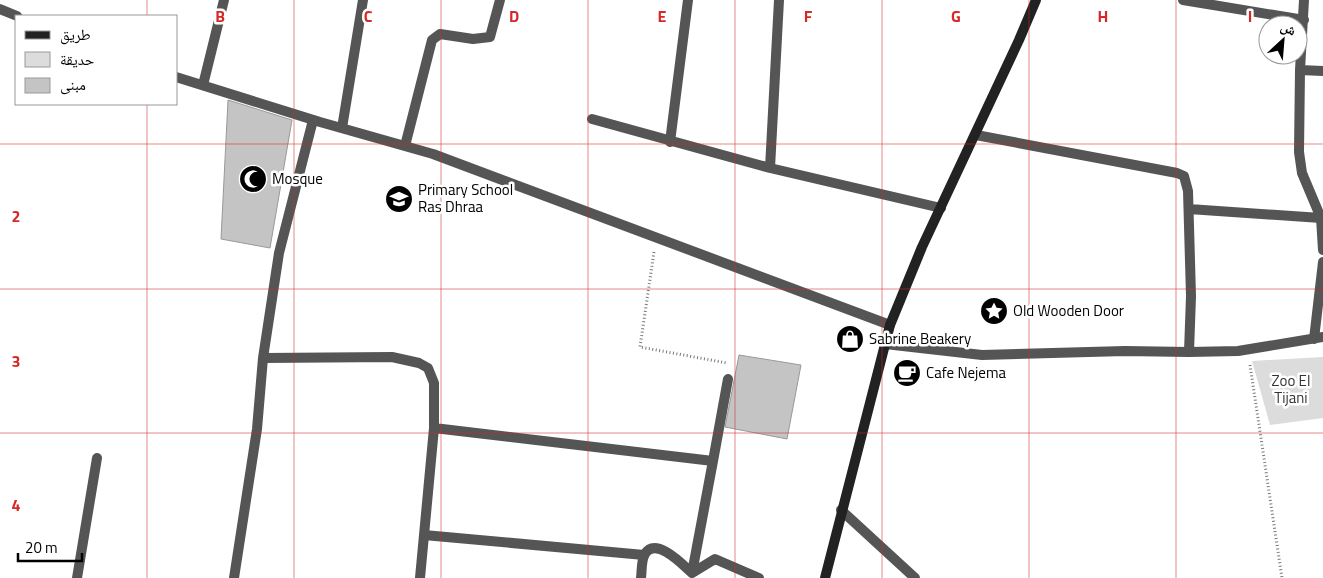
<svg xmlns="http://www.w3.org/2000/svg" width="1323" height="578" font-family="'Titillium Web','Noto Naskh Arabic',sans-serif">
	<style>
		.green { fill: #dcdcdc }
		.building { fill: #c4c4c4; stroke: #999 }
		.lines { fill: none; stroke-linecap: round; stroke-linejoin: round }
		.path { stroke: #777; stroke-width: 3; stroke-dasharray: 1 2.5; stroke-linecap: butt }
		.street { stroke: #555; stroke-width: 10 }
		.secondary { stroke: #222; stroke-width: 10 }
		.grid { fill: none; stroke: #d62828; stroke-width: 1; stroke-opacity: 0.55 }
		.labels { text-anchor: middle; stroke-width: 5; stroke-linejoin: round; paint-order: stroke }
		.poi-label { font-size: 15px; fill: #000; stroke: #fff; text-anchor: start }
		.park-label { font-size: 15px; fill: #333; stroke: #fff }
		.grid-label { font-size: 16px; text-anchor: middle; font-weight: bold; fill: #d62828; stroke: #fff; stroke-width: 5; stroke-linejoin: round; paint-order: stroke }
	</style>
	<rect width="100%" height="100%" fill="#fff"/>
	<path class="green" d="M1323,357v61l-53,7 -18,-64z"/>
	<path class="building" d="M228,100l64,20 -22,128 -49,-9z
		M739,355l62,10 -14,74 -62,-12z"/>
	<g class="lines">
		<path class="path" d="M654,252l-14,95 87,16
			M1250,365l32,213"/>
		<path class="street" d="M1183,0l121,20
			M1304,0l-4,70 -1,82 3,21 19,45 2,32
			M0,9l17,7
			M1300,70l23,1
			M176,77l144,45 113,32 457,171
			M203,85l21,-85
			M592,119l178,49 171,40
			M342,128l21,-128
			M976,135l201,38 7,3 4,15 3,105 -2,56
			M670,142l18,-142
			M405,146l27,-106 8,-6 33,5 17,-2 10,-37
			M770,168l9,-168
			M1189,209l132,9
			M1314,339l9,-77
			M885,344l97,11 143,-4 64,1 49,-1 85,-14
			M263,358l129,-1 27,6 9,5 6,15v45l-14,150
			M434,428l279,33 -21,112
			M713,461l15,-82
			M841,510l74,68
			M424,535l220,20
			M77,578l20,-120
			M234,578l23,-149 6,-71 16,-105 34,-133
			M641,578c1,-7 0,-18 4,-24 11,-18 38,11 47,19l23,-14 44,19"/>
		<path class="secondary" d="M825,578l65,-253 32,-78 97,-207 17,-40"/>
	</g>
	<path class="grid" d="M147,0v16M294,0v578M441,0v578M588,0v578M735,0v578M882,0v578M1029,0v578M1176,0v578M147,104v474M0,144h1323M0,289h1323M0,433h1323"/>
	<defs>
		<g id="mosque-disc" transform="scale(1.4375)"><circle r="9.5" fill="#000" stroke="#fff"/><path d="M3.5-4.9A6 6 0 1 0 3.5 4.9A5 5 0 1 1 3.5-4.9Z" fill="#fff"/></g>
		<g id="school-disc" transform="scale(1.4375)"><circle r="9.5" fill="#000" stroke="#fff"/><path d="M0-5L7-2L0 1L-7-2ZM-4 1L0 2.5L4 1V4Q0 6-4 4Z" fill="#fff"/></g>
		<g id="sight-disc" transform="scale(1.4375)"><circle r="9.5" fill="#000" stroke="#fff"/><path d="M0-6L1.8-2.2L6-1.7L2.9 1.2L3.7 5.4L0 3.3L-3.7 5.4L-2.9 1.2L-6-1.7L-1.8-2.2Z" fill="#fff"/></g>
		<g id="shop-disc" transform="scale(1.4375)"><circle r="9.5" fill="#000" stroke="#fff"/><path d="M-5-2.5h2.3a2.7 3.5 0 0 1 5.4 0H5L5.5 6h-11ZM-1.5-2.5h3a1.5 2.3 0 0 0-3 0Z" fill="#fff"/></g>
		<g id="cafe-disc" transform="scale(1.4375)"><circle r="9.5" fill="#000" stroke="#fff"/><path d="M-5.5-4.5H6V0H3Q3 3.5 0 3.5H-2.5Q-5.5 3.5-5.5 0ZM3-3.2v2h1.7v-2ZM-6 4.5H4V6H-6Z" fill="#fff"/></g>
	</defs>
	<g fill-rule="evenodd">
		<use href="#mosque-disc" x="253" y="179"/>
		<use href="#school-disc" x="399" y="199"/>
		<use href="#sight-disc" x="994" y="311"/>
		<use href="#shop-disc" x="850" y="339"/>
		<use href="#cafe-disc" x="907" y="373"/>
	</g>
	<g class="labels">
		<g class="poi-label">
			<text x="272" y="184">Mosque</text>
			<text x="418" y="195">Primary School<tspan x="418" dy="17">Ras Dhraa</tspan></text>
			<text x="1013" y="316">Old Wooden Door</text>
			<text x="869" y="344">Sabrine Beakery</text>
			<text x="926" y="378">Cafe Nejema</text>
		</g>
		<g class="park-label">
			<text x="1291" y="386">Zoo El<tspan x="1291" dy="17">Tijani</tspan></text>
		</g>
	</g>
	<g class="grid-label">
		<text x="220" y="22">B</text>
		<text x="368" y="22">C</text>
		<text x="514" y="22">D</text>
		<text x="662" y="22">E</text>
		<text x="808" y="22">F</text>
		<text x="956" y="22">G</text>
		<text x="1103" y="22">H</text>
		<text x="1250" y="22">I</text>
		<text x="16" y="222">2</text>
		<text x="16" y="367">3</text>
		<text x="16" y="511">4</text>
	</g>
	<rect x="15" y="15" width="162" height="90" fill="#ffffff" stroke="#999999"/>
	<rect x="25" y="31" width="25" height="8" fill="#222222" stroke="#999999"/>
	<text x="60" y="40" font-size="15" fill="#000000">طريق</text>
	<rect x="25" y="52" width="25" height="15" fill="#dcdcdc" stroke="#999999"/>
	<text x="60" y="65" font-size="15" fill="#000000">حديقة</text>
	<rect x="25" y="78" width="25" height="15" fill="#c4c4c4" stroke="#999999"/>
	<text x="60" y="90" font-size="15" fill="#000000">مبنى</text>
	<g transform="translate(1283 40) rotate(26)"><circle r="24" fill="#ffffff" stroke="#999999"/>
	<path d="M0-4L9 19L0 12L-9 19Z" fill="#000000"/>
	<text y="-8" font-size="14" font-weight="bold" text-anchor="middle" fill="#000000">ش</text>
	</g>
	<path d="M18 553v8h64v-8" fill="none" stroke="#000000" stroke-width="2.5"/>
	<text x="25" y="553" font-size="15" fill="#000000" stroke="#ffffff" stroke-width="4" paint-order="stroke">20 m</text>
</svg>
